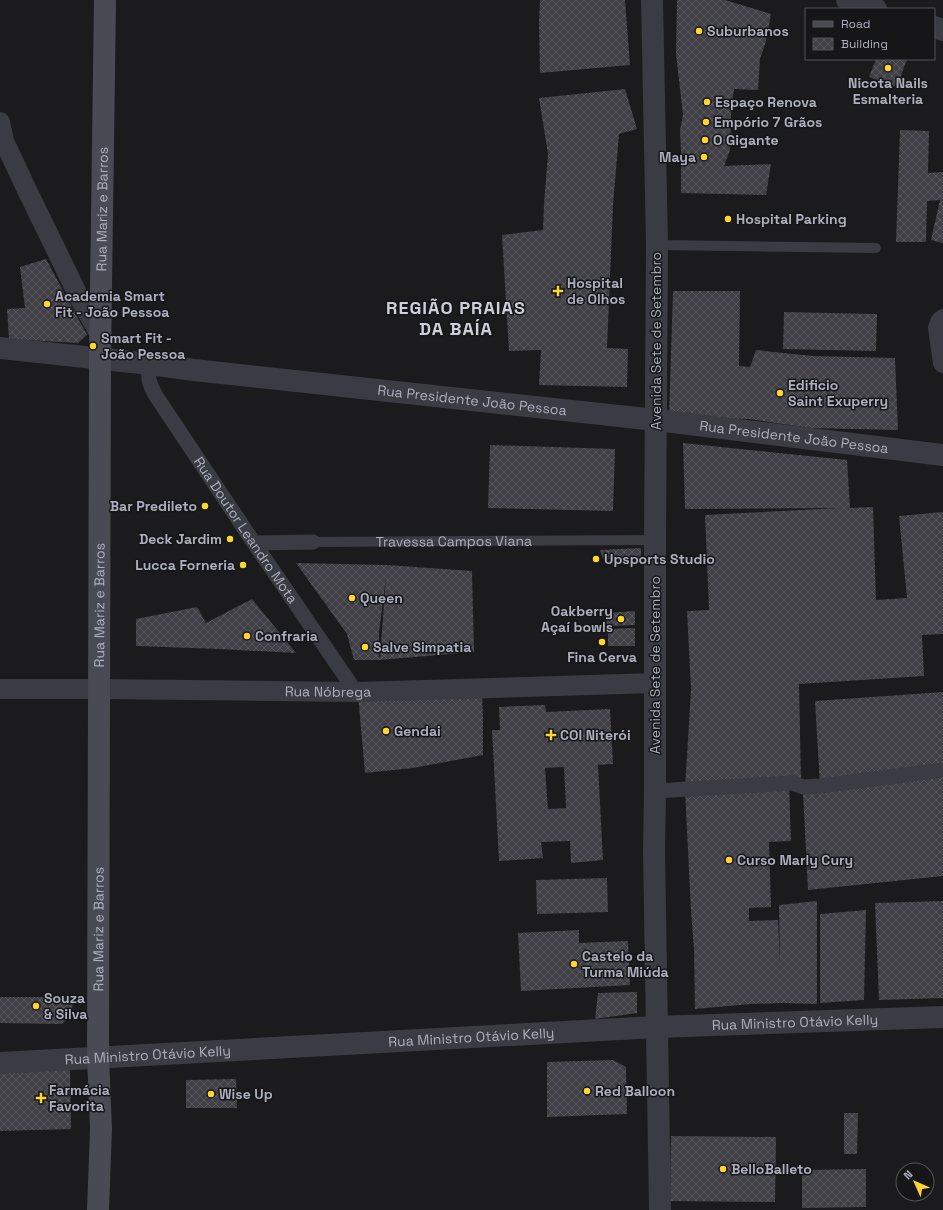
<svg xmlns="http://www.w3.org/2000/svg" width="943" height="1210" font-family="'Space Grotesk',sans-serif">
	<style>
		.building { fill: url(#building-cross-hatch); fill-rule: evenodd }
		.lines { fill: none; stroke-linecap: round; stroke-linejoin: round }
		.service { stroke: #3b3b43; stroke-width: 10 }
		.pedestrian { stroke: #3b3b43; stroke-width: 15 }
		.minor { stroke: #3b3b43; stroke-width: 20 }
		.tertiary { stroke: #3b3b43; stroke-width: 22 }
		.secondary { stroke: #494a53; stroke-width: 22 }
		.poi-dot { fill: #ffd630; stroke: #161518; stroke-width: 1.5 }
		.labels { text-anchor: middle; stroke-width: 3; stroke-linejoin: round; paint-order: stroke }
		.poi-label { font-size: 14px; font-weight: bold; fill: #acafbe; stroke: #161518; text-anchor: start }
		.street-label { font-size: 14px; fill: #acafbe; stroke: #161518 }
		.district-label { font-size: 18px; font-weight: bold; letter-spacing: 1px; fill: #cdcfd9; stroke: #161518 }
	</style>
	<defs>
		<pattern id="building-cross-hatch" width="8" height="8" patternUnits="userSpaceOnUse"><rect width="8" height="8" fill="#403f45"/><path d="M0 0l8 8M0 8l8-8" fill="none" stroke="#59585e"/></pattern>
	</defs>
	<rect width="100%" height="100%" fill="#1b1a1d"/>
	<path class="building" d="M540,0h85l5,65 -90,8 -1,-50z
		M677,0h48l46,14 -5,27 -6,18 -2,31 -24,-1 -3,25 -1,36 -6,16 47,-2 -5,31 -85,-2v-43l-1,-20 3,-15 -7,-61z
		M876,59h31l-10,28 -28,-10z
		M625,89l12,40 -18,5 -6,71 -6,143 21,1 -1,38 -88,-2 2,-35 -32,1 -7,-116 41,-5 1,-26 4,-50 -9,-56z
		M900,130l29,1 -1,42 15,-1v71l-12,-3 9,-40 -13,1 -1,41h-30z
		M46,259l41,76 -9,8 -69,-4 -2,-30 18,-1 -5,-41z
		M673,291h67l-1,75 11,1 6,-17 56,6 83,2 3,72 -88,-2 -61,-9 -80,-2z
		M784,312l93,2 -1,37 -93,-2z
		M683,443l164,17 3,48 23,-1 3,93 31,-2 -8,-82 44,-4v122l-21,1 2,41 -125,8 2,96 -116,8 6,-98 -4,-79 22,-1 -4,-95 135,-7 -155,1z
		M490,445l125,4 -2,62 -125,-3z
		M641,548v10l-38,1 -3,-9z
		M296,563l91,2 85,6 2,81 -95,8h-25l-7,-26zM386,578l-6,79h-1v-25z
		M252,599l44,54 -77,-4 -83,-3v-27l61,-12 9,16z
		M635,611v14l-28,1 -1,-13z
		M635,628v18h-27v-17z
		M943,692v78l-123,16 -5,-85z
		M482,693l1,24v38l-70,13 -48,5 -7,-78z
		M545,705l1,7 64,-3 3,55 -15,1 5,95 -32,3 -1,-22 -29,1 2,16 -44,3 -7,-131h8l-1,-23zM564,767l2,41 -18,1 -3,-41z
		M943,774v102l-135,14 -5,-98z
		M789,785l2,56 -22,1 2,65 -22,1v13l29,-1 2,43 -1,-58 38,-4v103l-36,-1 -30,1 -56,5 -1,-60 -3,-38 -6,-121z
		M607,878l1,34 -71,2 -1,-34z
		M943,901v97l-64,2 -4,-97z
		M866,910l-2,90 -44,3v-89z
		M579,930v13l49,-2 2,44 -109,6 -3,-58z
		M637,992v21l-42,6 3,-26z
		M0,997h74l-3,18 -9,9 -62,-1z
		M613,1060l13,7 1,47 -80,3v-55z
		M0,1066l70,2 1,61 -71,2z
		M236,1079l1,29h-51v-28z
		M844,1113h14l-1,41h-13z
		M671,1136l105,1 -1,65 -105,-1z
		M866,1169v38l-64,1v-38z"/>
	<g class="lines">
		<g class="service">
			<path d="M657,245l219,3"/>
			<path id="s1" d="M313,542l342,-2"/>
		</g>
		<g class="pedestrian">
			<path id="s2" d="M150,364c-3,13 -1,20 6,32l98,147 102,149"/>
			<path d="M254,543l59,-1"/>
			<path d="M655,791l137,-8 11,4 17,-1 123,-16"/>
		</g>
		<g class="minor">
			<path d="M0,122l4,19 22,47 54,111 20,36"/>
			<path d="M943,319l-3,3 -2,6 5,35"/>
			<path id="s3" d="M0,689h98l258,3 300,-9"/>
		</g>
		<g class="tertiary">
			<path d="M652,0l5,245 -2,295v251l-1,60 6,359"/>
			<path d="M847,0l29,9"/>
			<path d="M934,27l9,3"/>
			<path id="s4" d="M0,348l150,16 44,6 462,50 287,35"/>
			<path id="s5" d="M0,1063l656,-36 287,-10"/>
		</g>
		<path class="secondary" id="s6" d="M98,1210l3,-81 -3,-72 2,-698 5,-359"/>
	</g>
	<g class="poi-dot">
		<circle cx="699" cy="31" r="4"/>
		<circle cx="888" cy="68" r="4"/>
		<circle cx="707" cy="102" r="4"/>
		<circle cx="706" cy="122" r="4"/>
		<circle cx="705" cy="140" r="4"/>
		<circle cx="704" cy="157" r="4"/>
		<circle cx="728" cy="219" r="4"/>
		<path d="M556 285h4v4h4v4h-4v4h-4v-4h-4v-4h4z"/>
		<circle cx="47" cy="304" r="4"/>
		<circle cx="93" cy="346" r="4"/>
		<circle cx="780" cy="393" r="4"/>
		<circle cx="205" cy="506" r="4"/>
		<circle cx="230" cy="539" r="4"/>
		<circle cx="596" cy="559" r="4"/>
		<circle cx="243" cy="565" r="4"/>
		<circle cx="352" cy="598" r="4"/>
		<circle cx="621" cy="619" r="4"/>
		<circle cx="247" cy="636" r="4"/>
		<circle cx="602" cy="642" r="4"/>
		<circle cx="365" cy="647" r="4"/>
		<circle cx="386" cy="731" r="4"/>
		<path d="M549 729h4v4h4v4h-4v4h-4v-4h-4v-4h4z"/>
		<circle cx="729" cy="860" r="4"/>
		<circle cx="574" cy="964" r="4"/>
		<circle cx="36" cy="1006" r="4"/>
		<circle cx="587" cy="1091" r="4"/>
		<circle cx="211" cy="1094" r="4"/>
		<path d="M39 1092h4v4h4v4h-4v4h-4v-4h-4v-4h4z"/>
		<circle cx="723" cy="1169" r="4"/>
	</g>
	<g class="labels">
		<g class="poi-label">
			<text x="707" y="36">Suburbanos</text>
			<text x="888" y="88" text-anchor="middle">Nicota Nails<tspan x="888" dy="16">Esmalteria</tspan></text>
			<text x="715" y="107">Espaço Renova</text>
			<text x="714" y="127">Empório 7 Grãos</text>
			<text x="713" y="145">O Gigante</text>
			<text x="696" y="162" text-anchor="end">Maya</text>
			<text x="736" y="224">Hospital Parking</text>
			<text x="567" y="288">Hospital<tspan x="567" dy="16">de Olhos</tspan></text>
			<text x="55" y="301">Academia Smart<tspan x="55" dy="16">Fit - João Pessoa</tspan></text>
			<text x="101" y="343">Smart Fit -<tspan x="101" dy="16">João Pessoa</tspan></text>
			<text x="788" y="390">Edificio<tspan x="788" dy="16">Saint Exuperry</tspan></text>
			<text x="197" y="511" text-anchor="end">Bar Predileto</text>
			<text x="222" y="544" text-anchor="end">Deck Jardim</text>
			<text x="604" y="564">Upsports Studio</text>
			<text x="235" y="570" text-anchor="end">Lucca Forneria</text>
			<text x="360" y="603">Queen</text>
			<text x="613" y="616" text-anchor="end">Oakberry<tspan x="613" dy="16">Açaí bowls</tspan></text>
			<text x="255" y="641">Confraria</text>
			<text x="373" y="652">Salve Simpatia</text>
			<text x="602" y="662" text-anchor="middle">Fina Cerva</text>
			<text x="394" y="736">Gendai</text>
			<text x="560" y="740">COI Niterói</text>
			<text x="737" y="865">Curso Marly Cury</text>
			<text x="582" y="961">Castelo da<tspan x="582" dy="16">Turma Miúda</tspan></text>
			<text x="44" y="1003">Souza<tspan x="44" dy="16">&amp; Silva</tspan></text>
			<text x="49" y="1095">Farmácia<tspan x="49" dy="16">Favorita</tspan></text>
			<text x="595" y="1096">Red Balloon</text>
			<text x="219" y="1099">Wise Up</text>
			<text x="731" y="1174">BelloBalleto</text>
		</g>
		<g class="street-label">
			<text dy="5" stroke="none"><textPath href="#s6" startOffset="1001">Rua Mariz e Barros</textPath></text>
			<text transform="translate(656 341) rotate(-90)" y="5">Avenida Sete de Setembro</text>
			<text dy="5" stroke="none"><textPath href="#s4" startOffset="475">Rua Presidente João Pessoa</textPath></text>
			<text dy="5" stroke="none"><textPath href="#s4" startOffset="799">Rua Presidente João Pessoa</textPath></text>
			<text dy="5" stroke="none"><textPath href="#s2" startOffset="195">Rua Doutor Leandro Mota</textPath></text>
			<text dy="5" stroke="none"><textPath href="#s1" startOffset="141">Travessa Campos Viana</textPath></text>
			<text dy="5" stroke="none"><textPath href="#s6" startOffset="605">Rua Mariz e Barros</textPath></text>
			<text transform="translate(655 665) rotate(-90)" y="5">Avenida Sete de Setembro</text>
			<text dy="5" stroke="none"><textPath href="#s3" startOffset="328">Rua Nóbrega</textPath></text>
			<text dy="5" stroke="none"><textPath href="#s6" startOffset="281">Rua Mariz e Barros</textPath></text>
			<text dy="5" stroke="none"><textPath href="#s5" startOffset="796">Rua Ministro Otávio Kelly</textPath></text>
			<text dy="5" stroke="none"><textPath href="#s5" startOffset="472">Rua Ministro Otávio Kelly</textPath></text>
			<text dy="5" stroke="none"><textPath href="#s5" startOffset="148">Rua Ministro Otávio Kelly</textPath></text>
		</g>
		<g class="district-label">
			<text x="456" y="314">REGIÃO PRAIAS<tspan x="456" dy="21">DA BAÍA</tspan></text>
		</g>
	</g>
	<rect x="805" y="8" width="130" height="52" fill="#161518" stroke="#52535a"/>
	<rect x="813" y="21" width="20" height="6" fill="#494a53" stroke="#52535a"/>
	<text x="841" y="28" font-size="12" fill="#acafbe">Road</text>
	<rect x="813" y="38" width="20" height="12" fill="url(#building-cross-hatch)" stroke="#52535a"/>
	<text x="841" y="48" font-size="12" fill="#acafbe">Building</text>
	<g transform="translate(915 1182) rotate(315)"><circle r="19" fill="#161518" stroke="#52535a"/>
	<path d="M0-3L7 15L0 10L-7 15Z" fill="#ffd630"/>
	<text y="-6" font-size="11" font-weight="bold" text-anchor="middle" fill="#acafbe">N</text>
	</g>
</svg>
